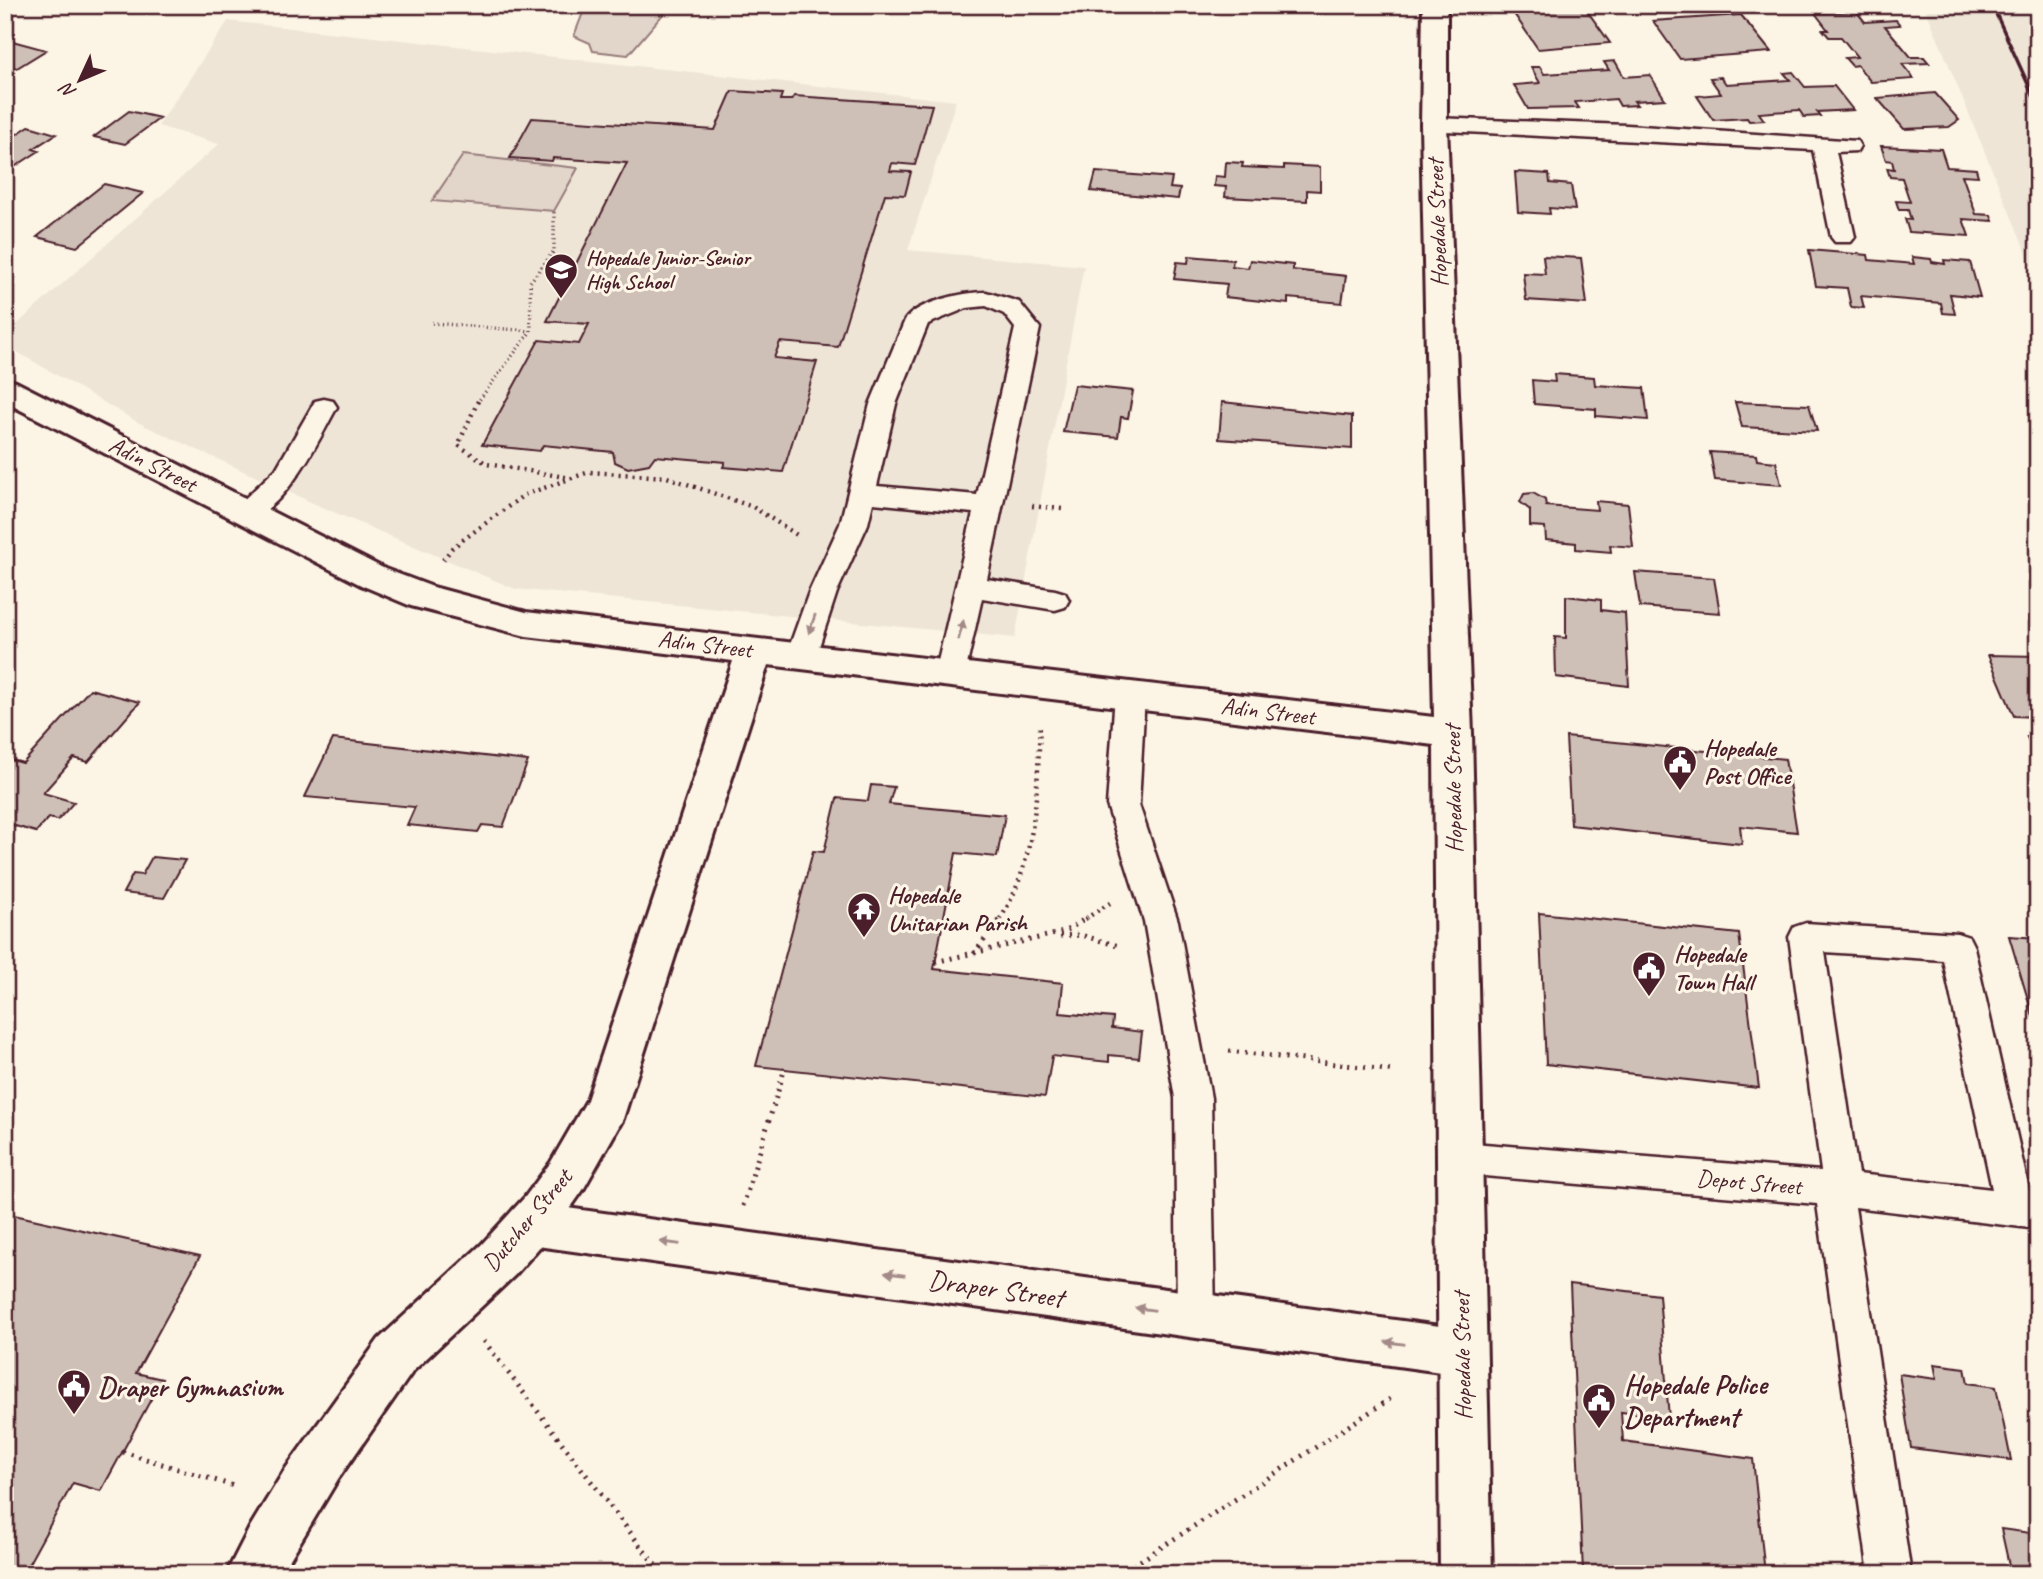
<svg xmlns="http://www.w3.org/2000/svg" width="2043" height="1579" font-family="Caveat,sans-serif">
	<style>
		.built { fill: #eee5d7 }
		.green { fill: #e2d5ca; stroke: #967a7a; stroke-width: 2 }
		.building { fill: #cfc0b7; stroke: #4a1f2b; stroke-width: 2 }
		.lines { fill: none; stroke-linecap: round; stroke-linejoin: round }
		.service-casing { stroke: #4a1f2b; stroke-width: 5 }
		.minor-casing { stroke: #4a1f2b; stroke-width: 6 }
		.tertiary-casing { stroke: #4a1f2b; stroke-width: 6 }
		.path-far2 { stroke: #4a1f2b; stroke-width: 3.5; stroke-dasharray: 1 3.5; stroke-linecap: butt }
		.path-far1 { stroke: #4a1f2b; stroke-width: 4.5; stroke-dasharray: 2 5; stroke-linecap: butt }
		.path { stroke: #4a1f2b; stroke-width: 5; stroke-dasharray: 2 6; stroke-linecap: butt }
		.service { fill: #fcf5e5; fill-rule: evenodd }
		.minor { fill: #fcf5e5; fill-rule: evenodd }
		.tertiary { fill: #fcf5e5; fill-rule: evenodd }
		.rail { stroke: #4a1f2b; stroke-width: 3.5 }
		.oneway { fill: #a38a88 }
		.labels { text-anchor: middle; stroke-width: 6; stroke-linejoin: round; paint-order: stroke }
		.far-poi-label { font-size: 21px; font-weight: bold; fill: #4a1f2b; stroke: #fcf5e5; text-anchor: start }
		.street-label { font-size: 24px; fill: #4a1f2b; stroke: #fcf5e5 }
		.poi-label { font-size: 24px; font-weight: bold; fill: #4a1f2b; stroke: #fcf5e5; text-anchor: start }
		.near-street-label { font-size: 28px; fill: #4a1f2b; stroke: #fcf5e5 }
		.near-poi-label { font-size: 28px; font-weight: bold; fill: #4a1f2b; stroke: #fcf5e5; text-anchor: start }
	</style>
	<rect width="100%" height="100%" fill="#fcf5e5"/>
	<filter id="ink" filterUnits="userSpaceOnUse"><feTurbulence type="fractalNoise" baseFrequency=".0143" numOctaves="2"/><feDisplacementMap in="SourceGraphic" scale="14" xChannelSelector="R" yChannelSelector="G"/><feConvolveMatrix kernelMatrix="1 2 1 2 8 2 1 2 1" color-interpolation-filters="sRGB"/></filter>
	<g filter="url(#ink)">
		<path class="built" d="M1924,5h114v276z
			M228,21l728,80 -48,149 176,16 -69,372 -500,-49 -198,-84 -178,-82 -134,-78v-10l214,-191 -61,-18z"/>
		<path class="green" d="M586,5h85l-43,50 -35,-4 -3,-8 -16,-7z
			M463,155l115,13 -24,43 -122,-10z"/>
		<path class="building" d="M1508,5h75l27,38 -72,6z
			M1856,11l9,11 31,-2 4,5 -15,1 26,31h13l5,6 -27,1 12,15 -43,3 -14,-17 -5,1 -7,-8 12,-1 -16,-20h-12l-6,-7h5l-13,-17z
			M1741,15l30,37 -91,7 -27,-38z
			M5,39l41,11 -29,18 -12,-3z
			M1615,61l9,16 26,-2 15,24 -31,2 3,4 -17,1 -4,-7 -41,3 4,6 -51,1 -14,-24 26,-2 -9,-16h9l4,7 65,-4 -5,-8z
			M1793,72l12,15 29,-1 19,24 -36,2 3,4 -16,1 -5,-7 -40,3 5,7 -15,1 -2,-3 -34,2 -16,-24 24,-2 -11,-16 11,-1 5,7 64,-4 -6,-7z
			M732,91l50,3 -2,6h12l2,-4 138,9 -17,60 -23,-2 -2,8 21,1 -6,23 -20,-1 -47,153 -58,-5 -6,16 43,4 -34,110 -60,-5 2,-5 -70,-6 -6,8 -21,4 -13,-6 -2,-10 -70,-7 -3,6 -58,-6 57,-105 40,4 10,-20 -42,-3 80,-158 -74,-5 -1,3 -42,-3 22,-40 183,12z
			M1935,93l24,27 -10,7 -45,2 -27,-31z
			M129,111l31,7 -35,26 -31,-7z
			M29,126l27,8 -23,15 6,2 -34,22v-31z
			M1881,146l60,3 6,18 29,2 2,7 -16,-1 14,39 15,1 2,6 -30,-2 6,17 -60,-4 -4,-13 6,1 -3,-10h-9l-3,-9 14,1 -8,-24 -12,-1 -3,-9 7,1 -2,-8 -6,-1z
			M1226,162l17,1 -1,4 42,2v-4l36,2v24l-13,-1v11l-82,-4 1,-10 -12,-1 1,-10 10,1z
			M1096,172l76,6 -2,10 10,1 -2,10 -87,-8z
			M1515,172l34,2 1,9 21,2 4,25 -26,-2 1,6 -32,-2z
			M104,184l39,9 -66,54 -40,-10z
			M1809,250l59,5 1,5 45,4 -2,-7 19,2 1,3 13,2 -1,-4 26,2 10,35 -30,-3 5,20 -12,-1 -2,-10 -80,-7 3,12 -13,-1 -4,-19 -31,-2z
			M1189,256l44,4 -1,6 16,2 2,-8 43,5v5l53,6 -4,27 -54,-5v6l-63,-7 2,-13 -53,-5 3,-17 11,1z
			M1543,256l38,2 6,46 -61,-4 -3,-27 22,1z
			M1554,374l40,3 1,8 49,3 4,32 -52,-4v-7l-62,-5 -2,-24 23,2z
			M1074,385l59,6 -5,27 -7,-1 -3,20 -55,-5z
			M1222,402l130,14v33l-133,-10z
			M1735,402l74,3 8,26 -75,-4z
			M1710,452l46,3 1,5 19,2 5,23 -66,-5z
			M1533,493l12,7 1,6 51,4 -1,-9 32,3 5,43 -23,-2 1,7 -35,-3v-6l-30,-3 -1,-13 -15,-1v-16l-10,-8 4,-8z
			M1635,572l79,6 6,35 -80,-6z
			M1566,596l35,4v10l24,3 4,73 -73,-9 -1,-40 11,1z
			M1988,655l50,1v61l-24,-1z
			M90,689l50,13 -52,60 -14,-4 -31,35 31,9 -16,18 -10,-2 -12,14 -31,-9v-65l18,5z
			M1566,737l219,22 12,73 -57,-6 2,18 -171,-19z
			M2027,737h11v25z
			M333,739l195,22 -25,66 -21,-2 -4,7 -71,-7 8,-18 -110,-10z
			M871,785l23,2 -5,17 116,11 -8,42 -41,-4 -22,116 129,14 -3,30 53,5 -1,10 30,4 -3,26 -30,-3v7l-57,-6 -7,41 -289,-31 57,-215 11,1 13,-54 31,3z
			M152,857l33,3 -21,38 -41,-5 10,-19 9,1z
			M1539,913l200,21 20,154 -213,-24z
			M2009,936l29,2v88h-2z
			M5,1213l195,43 -64,117 26,6 -61,112 -28,-8 -50,91h-18z
			M1570,1284l89,11 10,123 -48,-6 2,29 130,18 12,115 -182,-2z
			M1934,1364l31,4 3,15 28,4 15,73 -100,-12 -12,-74 38,5z
			M2001,1529l37,5v40h-27z"/>
		<g class="lines">
			<g class="service-casing">
				<path id="service" d="M2027,5h11v9l-7,-2z
					M1434,118l193,7 230,16 3,5 -3,5 -21,1 19,85 -4,5h-16l-4,-5 -18,-87 -387,-20 -3,-5 3,-5z
					M986,292l33,10 21,26 -53,251 68,11 10,3 4,7 -4,7 -10,3 -73,-12 -17,76 -4,8 -11,3 -11,-3 -4,-8 38,-161 -100,-10 -5,21 -31,68 -21,64 -5,7 -10,3 -10,-3 -5,-7 23,-64 31,-68 30,-120 35,-84c12,-18 60,-28 81,-28zM986,306l18,8 11,14 -38,167 -100,-9 19,-82 32,-80 39,-16z
					M324,399l9,2 4,6c-16,29 -60,122 -100,111l-4,-6 4,-6 39,-37 39,-68z
					M1130,683l11,3 4,8 -6,111 39,116 33,177 4,218 -5,13 -14,5 -14,-5 -5,-13 -2,-218 -31,-177 -37,-116 8,-111 4,-8z
					M1806,923l151,10 12,4 5,10 56,247 8,1v34l-183,-22 56,367h-42l-52,-370 -357,-30 -13,-5 -5,-11 5,-11 13,-5 361,29 -32,-234 5,-10zM1825,952l118,8 49,229 -134,-15z"/>
			</g>
			<g class="minor-casing">
				<path id="minor" d="M530,1203l932,126 17,7 7,16 -7,16 -17,7 -932,-130 -16,-6 -7,-15 7,-15z"/>
			</g>
			<g class="tertiary-casing">
				<path id="tertiary" d="M1423,5h24v120l25,608 20,841h-52l-6,-829 -666,-80 -145,454 -40,71 -26,37 -42,48 -102,96 -75,108 -57,95h-55l24,-47 34,-56 95,-132 102,-94 44,-48 26,-35 36,-62 146,-439 -207,-25 -115,-30 -50,-21 -356,-183v-23l11,3 369,187 48,18 93,25 908,105 -13,-592z"/>
			</g>
			<path class="path-far2" d="M432,323l98,8
				M477,403l54,-72 -1,-49 24,-31v-40"/>
			<path class="path-far1" d="M478,401l-20,44 29,19 84,14
				M1032,506l30,3
				M443,560l9,-12 72,-53 65,-23 78,5 86,30 44,28
				M1000,919c37,-57 37,-129 40,-195
				M1085,919l25,-16"/>
			<path class="path" d="M1060,936l21,-1 38,11
				M974,954l27,-37
				M935,962l129,-30 24,-15
				M1229,1051l166,20
				M743,1206l42,-138
				M484,1341l178,233
				M123,1452l114,35
				M1120,1574l270,-175"/>
			<use href="#service" class="service"/>
			<use href="#minor" class="minor"/>
			<use href="#tertiary" class="tertiary"/>
			<path class="rail" d="M1992,5l46,101"/>
		</g>
		<defs><path id="oneway-solid" d="M-6-.8H1V-3.2L6.5 0L1 3.2V.8H-6Z" transform="scale(1.75)"/></defs>
		<g class="oneway">
			<use href="#oneway-solid" transform="translate(812 624) rotate(109)"/>
			<use href="#oneway-solid" transform="translate(961 630) rotate(-75)"/>
			<use href="#oneway-solid" transform="translate(670 1243) rotate(-172)"/>
			<use href="#oneway-solid" transform="translate(895 1274) rotate(-172)"/>
			<use href="#oneway-solid" transform="translate(1145 1309) rotate(-172)"/>
			<use href="#oneway-solid" transform="translate(1395 1343) rotate(-172)"/>
		</g>
	</g>
	<defs>
		<g id="school-pin" transform="scale(1.75)"><path d="M0 17L-7.5 6A9.5 9.5 0 1 1 7.5 6Z" fill="#4a1f2b" stroke="#fcf5e5"/><path d="M0-5L7-2L0 1L-7-2ZM-4 1L0 2.5L4 1V4Q0 6-4 4Z" fill="#fff"/></g>
		<g id="civic-pin" transform="scale(1.75)"><path d="M0 17L-7.5 6A9.5 9.5 0 1 1 7.5 6Z" fill="#4a1f2b" stroke="#fcf5e5"/><path d="M-.6-6.5H3V-4.5H.6V-3L4-1V1h2V6H-6V1h2V-1L-.6-3ZM-1.2 2.5V6h2.4V2.5Z" fill="#fff"/></g>
		<g id="temple-pin" transform="scale(1.75)"><path d="M0 17L-7.5 6A9.5 9.5 0 1 1 7.5 6Z" fill="#4a1f2b" stroke="#fcf5e5"/><path d="M0-6L5-2H3V0L6.5 2.5H4V6H1.5V3h-3V6H-4V2.5H-6.5L-3 0V-2H-5Z" fill="#fff"/></g>
	</defs>
	<g fill-rule="evenodd">
		<use href="#school-pin" x="561" y="270"/>
		<use href="#civic-pin" x="1680" y="762"/>
		<use href="#temple-pin" x="864" y="909"/>
		<use href="#civic-pin" x="1649" y="968"/>
		<use href="#civic-pin" x="74" y="1386"/>
		<use href="#civic-pin" x="1599" y="1400"/>
	</g>
	<g class="labels">
		<g class="far-poi-label">
			<text x="586" y="265">Hopedale Junior-Senior<tspan x="586" dy="24">High School</tspan></text>
		</g>
		<g class="street-label">
			<text transform="translate(1437 223) rotate(-92)" y="8">Hopedale Street</text>
			<text transform="translate(153 464) rotate(27)" y="8">Adin Street</text>
			<text transform="translate(705 644) rotate(7)" y="8">Adin Street</text>
			<text transform="translate(1268 711) rotate(7)" y="8">Adin Street</text>
			<text transform="translate(1453 789) rotate(-91)" y="8">Hopedale Street</text>
			<text transform="translate(1749 1182) rotate(5)" y="8">Depot Street</text>
			<text transform="translate(527 1220) rotate(-50)" y="8">Dutcher Street</text>
			<text transform="translate(1462 1356) rotate(-91)" y="8">Hopedale Street</text>
		</g>
		<g class="poi-label">
			<text x="1704" y="756">Hopedale<tspan x="1704" dy="28">Post Office</tspan></text>
			<text x="888" y="903">Hopedale<tspan x="888" dy="28">Unitarian Parish</tspan></text>
			<text x="1674" y="962">Hopedale<tspan x="1674" dy="28">Town Hall</tspan></text>
		</g>
		<g class="near-street-label">
			<text transform="translate(996 1288) rotate(8)" y="10">Draper Street</text>
		</g>
		<g class="near-poi-label">
			<text x="1624" y="1394">Hopedale Police<tspan x="1624" dy="32">Department</tspan></text>
			<text x="98" y="1396">Draper Gymnasium</text>
		</g>
	</g>
	<rect width="2043" height="1579" fill="none" stroke="#fcf5e5" stroke-width="28"/>
	<rect x="14" y="14" width="2015" height="1551" fill="none" stroke="#4a1f2b" stroke-width="2.5" filter="url(#ink)"/>
	<g transform="translate(80 80) rotate(226)" stroke="#fcf5e5" stroke-width="5" paint-order="stroke">
	<path d="M0-5L12 26L0 18L-12 26Z" fill="#4a1f2b"/>
	<text y="-10" font-size="19" font-weight="bold" text-anchor="middle" fill="#4a1f2b">N</text>
	</g>
</svg>
